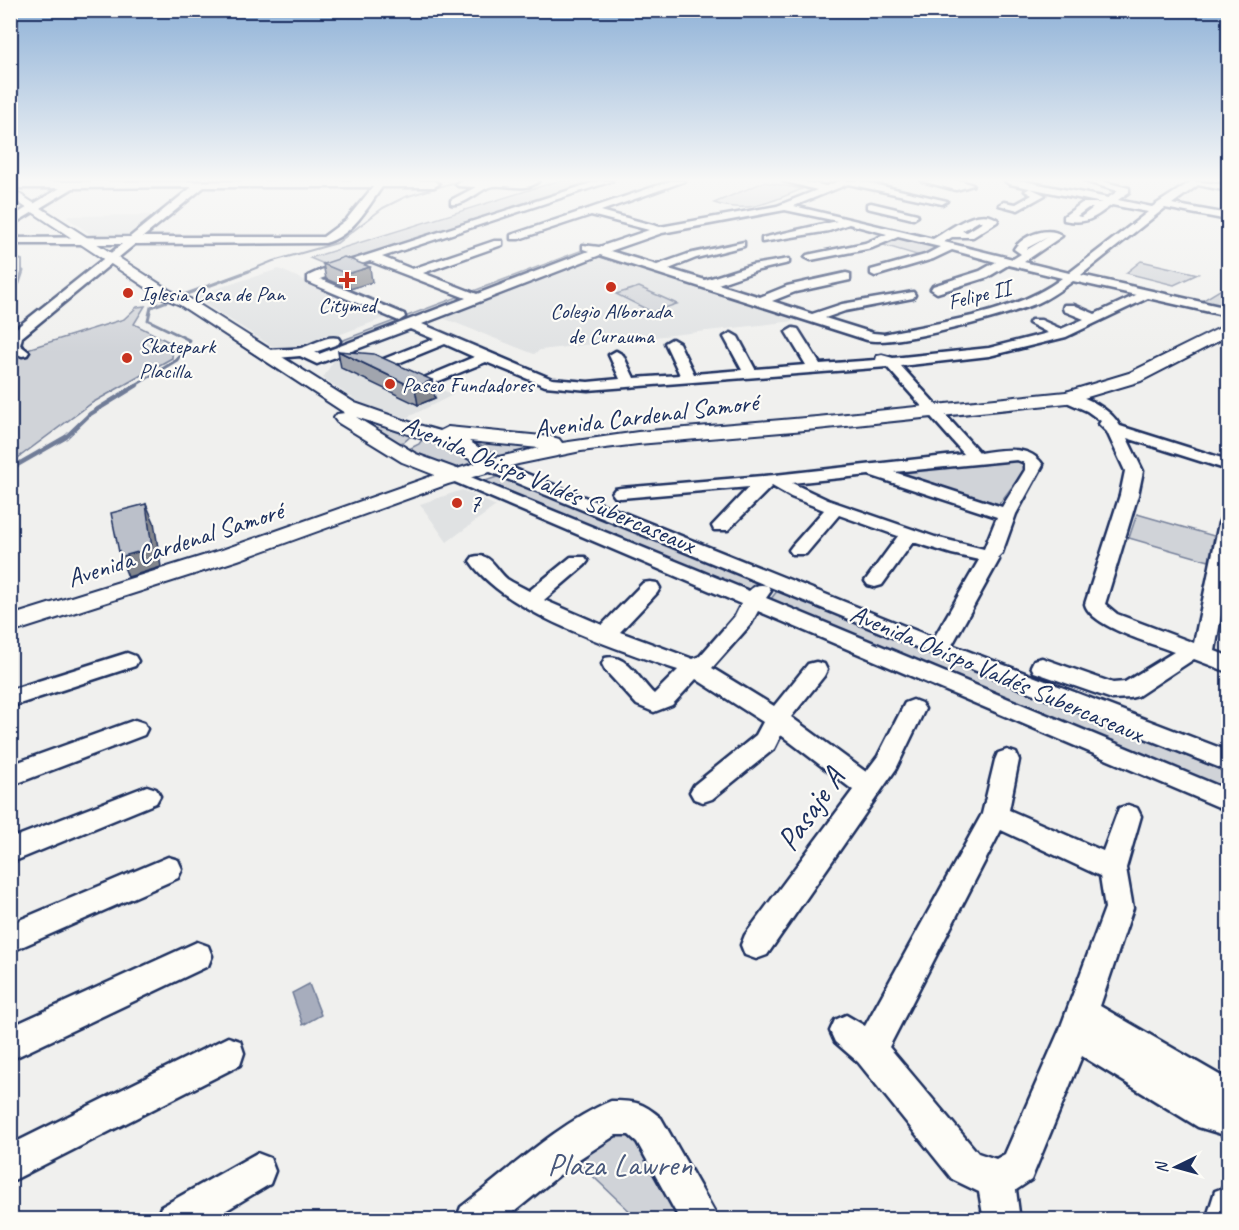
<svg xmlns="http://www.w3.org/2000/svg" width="1239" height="1230" font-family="Caveat,sans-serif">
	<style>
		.built { fill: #e0e2e3 }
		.green { fill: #d0d3d8; stroke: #76819b; stroke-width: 1.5 }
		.water { fill: #a7adbd; stroke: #6f7b97; stroke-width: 1.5 }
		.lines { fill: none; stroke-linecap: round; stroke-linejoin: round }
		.stream-far2 { stroke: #6f7b97; stroke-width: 2 }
		.stream-far1 { stroke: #6f7b97; stroke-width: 3 }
		.stream { stroke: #6f7b97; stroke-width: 4.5 }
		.minor-casing { stroke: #1b2f5e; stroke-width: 5 }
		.major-casing { stroke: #1b2f5e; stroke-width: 4 }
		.minor { fill: #fdfcf7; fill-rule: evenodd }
		.major { fill: #fdfcf7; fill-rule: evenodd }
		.wall { fill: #a1a5ae; stroke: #1b2f5e; stroke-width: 1.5 }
		.shaded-wall { fill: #83868d; stroke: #1b2f5e; stroke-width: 1.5 }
		.building { fill: #bbc0ca; stroke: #1b2f5e; stroke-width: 1.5 }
		.poi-dot { fill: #c8321e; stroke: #fdfcf7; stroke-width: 2 }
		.labels { text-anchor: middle; stroke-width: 4.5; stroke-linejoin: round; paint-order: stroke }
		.far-poi-label { font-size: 22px; fill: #1b2f5e; stroke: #fdfcf7; text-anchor: start }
		.far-street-label { font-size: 22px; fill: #1b2f5e; stroke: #fdfcf7 }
		.street-label { font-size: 26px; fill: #1b2f5e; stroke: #fdfcf7 }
		.poi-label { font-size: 26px; fill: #1b2f5e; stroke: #fdfcf7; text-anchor: start }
		.near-street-label { font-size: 32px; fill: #1b2f5e; stroke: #fdfcf7 }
		.near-park-label { font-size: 32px; fill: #48587c; stroke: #fdfcf7 }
	</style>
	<rect width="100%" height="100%" fill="#f0f0ee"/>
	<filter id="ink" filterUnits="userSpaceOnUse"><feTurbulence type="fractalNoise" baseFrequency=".0167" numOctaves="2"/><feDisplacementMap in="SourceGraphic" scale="12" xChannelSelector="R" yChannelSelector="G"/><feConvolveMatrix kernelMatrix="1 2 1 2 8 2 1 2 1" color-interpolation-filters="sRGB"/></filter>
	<g filter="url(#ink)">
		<path class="built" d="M154,215l-27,22h-33l-29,-21z
			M603,256l201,64 -264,30 -6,4 -91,-36z
			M279,269l108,48 -81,30 -31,1 -83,-52z
			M350,354l80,36 7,-3 16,8 -47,23 -46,-15 -37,-25 11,-18z
			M462,490l34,16 -49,36 -27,-38z"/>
		<path class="green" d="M558,181h42l-269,86 -21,-9z
			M764,182l38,7c-32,13 -53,25 -88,14z
			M897,237l41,10 -18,9 -40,-12z
			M585,249l9,3 -116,44 -7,-4z
			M1141,261l57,13 -24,11 -48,-12z
			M1228,285v22l-28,-5z
			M639,287l38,17 -25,8 -36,-18z
			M460,296l7,4 -145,55 -8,-4z
			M145,306l-11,18 39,20 -1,14 -80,45 -81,60v-109l113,-35 13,-12z
			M366,419l46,16 -8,7 -11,2 -33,-24z
			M424,437l34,11 18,14 -18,8 -53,-19 14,-7z
			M470,439l87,5 -57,13z
			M1014,459l13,8 -28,37 -106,-31z
			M500,476l257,105 -10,10 -262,-110z
			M1137,514l77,22 -5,25 -80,-23z
			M778,590l450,183v20l-458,-193z
			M631,1134l9,11 42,74h-44l-59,-56 31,-28z"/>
		<path class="water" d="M309,984l12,31 -18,10 -11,-32z"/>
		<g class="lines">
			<path class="stream-far2" d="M10,257l12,3v12
				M246,272l27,-11 64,-18 46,-35 22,-11 54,-16"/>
			<path class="stream-far1" d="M10,295l9,-12 4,-12
				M134,386l43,-26 12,-20 -41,-20 3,-13 98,-36"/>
			<path class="stream" d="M10,469l56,-32 24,-23 47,-29"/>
			<g class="minor-casing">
				<path id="minor" d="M387,181h47l5,3 -5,3h-52c-15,21 -30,49 -57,56l-190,1 -113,93 -2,8 9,7 -2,3 -5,1 -12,-5v-18l112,-89h-112v-6l120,-1 62,-50 -119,1 -63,38v-8l50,-30h-50v-6zM204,187h169l-27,33 -23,17h-180z
					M461,181h78c-14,13 -35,1 -50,6 -12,5 -25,19 -38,17v-4l25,-13 -18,-1 -2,-2z
					M598,181h14l-230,76 30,12 82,-28h8v4l-79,28 54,21 112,-43 -6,-2v-4l16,2 50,-17 -58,-15 -72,24h-8v-4l160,-54h14l-84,30 59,16 117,-21 40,-16 -34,-9h17l26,5 13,-5h21l87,20 -5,3 -94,-20 -54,22 139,33c18,-10 45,-34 65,-19l-1,2 -24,15h-21l-8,5 69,17 8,-5 -7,-5c9,-14 35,-24 48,-13l-38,26 45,11 79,-61 -36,-7c-19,13 -24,20 -48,15v-4l18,-13h20l-92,-19 -5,-3h18l85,17 10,-7 -34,-10h16l29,7v4l-11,8 34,7 40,-26 36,4v6l-30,-6 -26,19 56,10v6l-63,-12 -84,67 147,33v6l-5,1 -75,-17 -82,39 -77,19 -88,10 79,87c22,-3 49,-9 63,12l-27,49 -14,39 -5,5 2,2 -47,85 276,106v20l-297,-118 -448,-184 -2,-4 2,-4h12l439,177 45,-78 -27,-6 -39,-12 -31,43 -7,2 -7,-2 -3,-4 33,-45 -59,-21 -33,39h-14l-3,-4 3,-4 32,-36 -33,-13 -19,-11 -44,44h-14l-2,-4 37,-39 -128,11 -6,-1 -3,-4 3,-4 6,-1 154,-13 189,-21 -77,-87 -299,23 -43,-4 -59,-24 -62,25 -5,-1 -2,-3 2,-3 55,-23 -29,-13 -54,22h-10l-2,-3 2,-3 53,-21 -24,-10 -93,35 -17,-8 -34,3 -7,-4c9,-9 29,-4 42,-7 12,-3 25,-13 37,-10l2,3 -2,3 -23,8 4,2 147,-56 -96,-37 -50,18 84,35 1,3 -6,4 -91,-39v-6l13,-6zM1088,208h5l-12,9 -4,-1zM785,210l52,11 -75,17v4l67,-11 20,-7 38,10 -22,9 -58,12 -2,2 6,3 61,-12 26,-11 42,10 -15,8 -54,15v4l4,2 58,-17 19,-9 44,12 -16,9 -47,15 -2,3 6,4 51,-16 20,-12 54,13c-47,36 -122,44 -178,56l-11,-1 -48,-15 20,-7 68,-13 2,-3 -2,-3 -71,12 -30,10 -40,-13 23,-9 55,-12v-6l-4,-1 -59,13 -27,11 -42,-13 41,-14 30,-7v-4l-37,6 -47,15 -36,-11 27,-11 48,-12v-4l-56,12 -31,11 -47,-14 52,-18zM979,221l4,1 -16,10 -5,-1zM1048,237l-20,12 -1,-1zM600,255l267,85c29,7 141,-25 171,-37 13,-6 24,-14 35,-22l63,14 -41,19 -21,-9h-10l-1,3 1,3 20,8 -23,10 -20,-9h-10l-2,3 19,10 -59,15 -96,10 -11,-3 -5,1 -1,4 -56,4 -22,-35 -5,-1 -7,4 20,33 -51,4 -17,-32 -7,-4 -7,4 18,33 -48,4 -15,-31 -7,-4 -7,4 15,32 -46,3 -11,-23 -7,-4 -7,4 11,24 -32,3 -36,-3 -130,-55zM1017,460l8,3v7l-23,37 -108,-35zM869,475l128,42 -13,32 -49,-12 -107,-37 -36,-17z
					M922,181h40l11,4 -17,5z
					M1030,188l15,7 -27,15 -19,-5 5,-3 12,2 16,-9 -7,-4z
					M871,203l46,11 1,2 -5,3 -46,-11v-4z
					M1067,392c19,5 43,16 53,34l108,34v10l-101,-32 16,33 -5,24 -33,109 12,10 77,29 25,-120 2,-4 7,-1v55l-13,78 13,5v16l-34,-13 -56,37 -8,2 -18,1 -78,-27 -3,-6 3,-6 8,-2 71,25 12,-1 49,-30c-22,-9 -83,-25 -89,-48l35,-109 5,-24 -18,-39 -8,-8 2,-3 -14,-10 -25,-11 -3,-3z
					M456,471l293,120c6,-6 11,-7 19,-5l3,5 -5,7 462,192v21l-470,-200 -7,13 -39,44 62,38 34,-42 8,-2 8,2 3,6 -3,6 -33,41 75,55 12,-16 27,-53 8,-3 8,3 4,6 -29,60 -129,186 -11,4 -11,-4 -4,-10 4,-10 108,-145 -72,-55 -7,14 -62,50 -9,3 -9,-3 -4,-7 4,-7 62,-50 7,-13 -67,-43 -24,26 -18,7 -17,-7 -32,-35 -3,-6 3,-6c21,-6 35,23 49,36l24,-24c-60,-21 -172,-56 -208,-109l3,-4c18,-5 22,12 34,22 6,4 15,8 22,12l42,-34h14l3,4 -3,4 -41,35 58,25 41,-42 7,-1 7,1 3,5 -3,5 -37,39 73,27 7,-3 35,-40 6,-12 -291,-124 -3,-4 3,-4z
					M127,653l8,3 3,5 -3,5 -125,41v-17z
					M135,720l9,3 3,6 -3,6 -134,51v-21z
					M1007,750l9,3 3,7 -10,50 94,41 16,-43 9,-3 9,3 4,8 -15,52 7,40 -33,98 128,74v56l-30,-9 -116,-71 -51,124 -15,10 3,23 -3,7h-32l-5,-28 -27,-13 -94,-117 -23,-20 -5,-11 5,-11 11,-5 19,11 117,-212 13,-54 3,-7zM1001,830l99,46 5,32 -45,121 -55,125 -9,5 -18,-6 -89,-106z
					M147,786l9,3 4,7 -4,7 -146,60v-24z
					M168,857l10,3 4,9 -4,9 -168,74v-28z
					M197,942l11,4 4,10 -4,10 -198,94v-33z
					M228,1037l12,4 4,12 -4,12 -230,117v-37z
					M611,1101c24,0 31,1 50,17l58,102h-39l-43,-78 -8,-7h-13l-37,24 -75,61h-48l5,-13c46,-35 97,-84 150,-106z
					M257,1153l13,5 5,13 -5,13 -60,36h-54l5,-13z
					M1228,1186v34h-22l9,-29z"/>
			</g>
			<g class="major-casing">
				<path id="major" d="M10,188l159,102 21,9 165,104 60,21 25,7 8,-4 104,10 7,2 3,4 76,-11 179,-15 249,-25 63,-19 93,-46 6,-2v11l-87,45 -74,22 -250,26 -179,15 -57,7 -63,13 -70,20 -210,76 -228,73v-17l212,-66 213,-75 -33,-13 -65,-40 -3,-4 3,-4 8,-1 -165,-108 -21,-9 -149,-99zM356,417l95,31 25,15 -19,6 -41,-15zM469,441l70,7 -45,10z"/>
			</g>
			<use href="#minor" class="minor"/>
			<use href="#major" class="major"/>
		</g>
		<path class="wall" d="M323,264l49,18 -22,7 -24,-10z
			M338,351l97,47 -17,7 -77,-37z"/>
		<path class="shaded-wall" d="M370,267l2,15 -22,7 -3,-15z
			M432,380l3,18 -17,7 -3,-17z
			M146,504l8,18 7,45 -33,10 -8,-20z"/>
		<path class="building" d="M344,257l26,10 -23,7 -24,-10z
			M338,351l36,3 58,26 -17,8z
			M146,504l6,44 -32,9 -9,-44z"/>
	</g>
	<linearGradient id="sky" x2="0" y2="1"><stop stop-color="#8eb1d7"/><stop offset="0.51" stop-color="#f8f8f7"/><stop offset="1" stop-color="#f8f8f7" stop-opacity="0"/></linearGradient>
	<rect width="1239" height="353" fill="url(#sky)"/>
	<g class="poi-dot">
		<path d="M344 271h6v6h6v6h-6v6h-6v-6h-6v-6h6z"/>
		<circle cx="611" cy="287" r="6"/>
		<circle cx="128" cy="293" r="6"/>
		<circle cx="127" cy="358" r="6"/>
		<circle cx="390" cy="384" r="6"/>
		<circle cx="457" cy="503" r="6"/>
	</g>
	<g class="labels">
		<g class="far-poi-label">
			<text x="140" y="301">Iglesia Casa de Pan</text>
			<text x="347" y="312" text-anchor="middle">Citymed</text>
			<text x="611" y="318" text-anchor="middle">Colegio Alborada<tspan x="611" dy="25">de Curauma</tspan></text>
			<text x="139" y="353">Skatepark<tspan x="139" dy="25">Placilla</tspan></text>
			<text x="402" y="392">Paseo Fundadores</text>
		</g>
		<g class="far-street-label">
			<text transform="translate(979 294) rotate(-14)" y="8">Felipe II</text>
		</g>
		<g class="street-label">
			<text transform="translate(646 415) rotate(-7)" y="9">Avenida Cardenal Samoré</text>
			<text transform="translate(549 484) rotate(23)" y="9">Avenida Obispo Valdés Subercaseaux</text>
			<text transform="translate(175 544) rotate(-18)" y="9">Avenida Cardenal Samoré</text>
			<text transform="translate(997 673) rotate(23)" y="9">Avenida Obispo Valdés Subercaseaux</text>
		</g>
		<g class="poi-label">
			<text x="469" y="512">7</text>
		</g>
		<g class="near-street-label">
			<text transform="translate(810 809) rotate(-55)" y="11">Pasaje A</text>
		</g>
		<g class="near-park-label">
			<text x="620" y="1175">Plaza Lawren</text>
		</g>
	</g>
	<rect width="1239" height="1230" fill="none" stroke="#fdfcf7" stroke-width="36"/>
	<rect x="18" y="18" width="1203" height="1194" fill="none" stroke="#1b2f5e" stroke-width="2" filter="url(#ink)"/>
	<g transform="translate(1176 1167) rotate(265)" stroke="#fdfcf7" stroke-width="4.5" paint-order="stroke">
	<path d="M0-4.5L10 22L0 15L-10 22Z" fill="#1b2f5e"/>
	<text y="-9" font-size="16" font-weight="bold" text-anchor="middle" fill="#1b2f5e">N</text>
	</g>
</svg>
